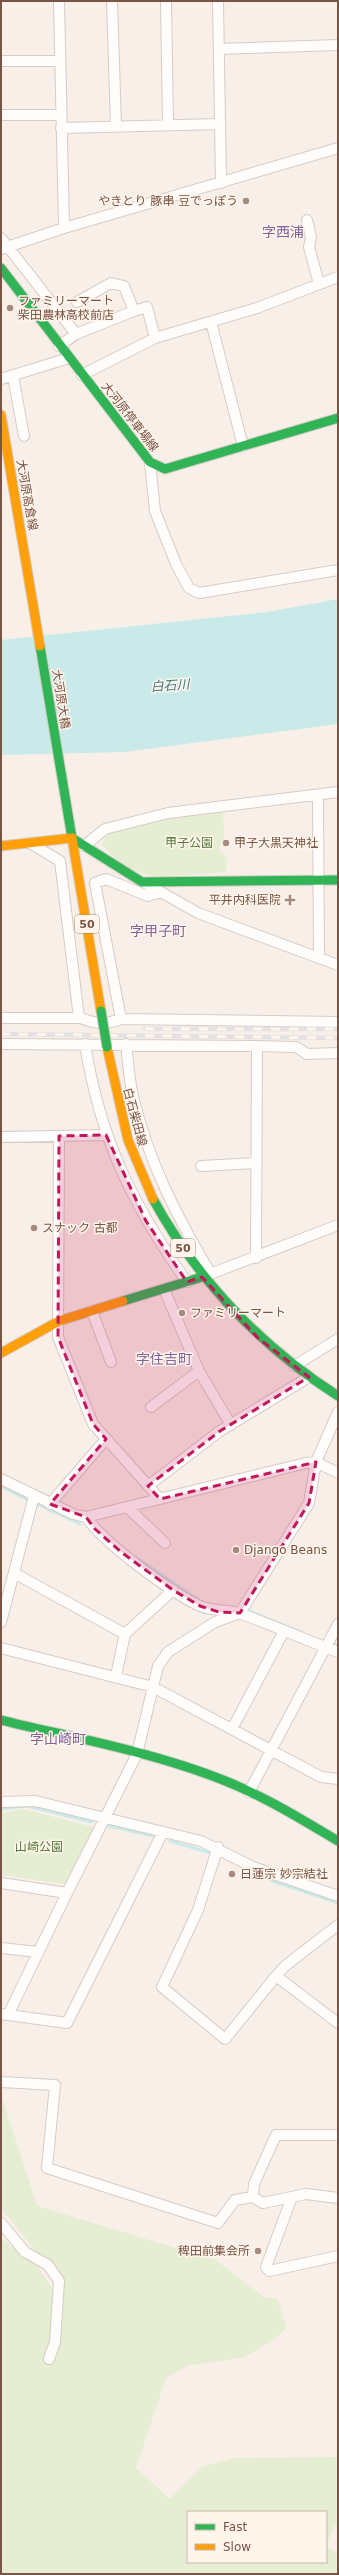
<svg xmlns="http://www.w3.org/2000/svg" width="339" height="2575" font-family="'DejaVu Sans','Noto Sans JP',sans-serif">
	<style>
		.green { fill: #e5eed2; fill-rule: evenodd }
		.water { fill: #c9eae9 }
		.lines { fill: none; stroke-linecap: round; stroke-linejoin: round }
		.stream { stroke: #c9eae9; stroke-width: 3 }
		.street-casing { stroke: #d6cbc5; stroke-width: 12 }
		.fast-casing { stroke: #d7ccc5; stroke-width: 11 }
		.slow-casing { stroke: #d7ccc5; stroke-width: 11 }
		.street { stroke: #fefdfc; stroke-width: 10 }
		.fast { stroke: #30b455; stroke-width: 9 }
		.slow { stroke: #ff9f0a; stroke-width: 9 }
		.rail-casing { stroke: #e4e1e5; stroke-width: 4.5 }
		.rail { stroke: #fff5eb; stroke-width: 3; stroke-dasharray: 9; stroke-linecap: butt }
		.fast-bridge-casing { stroke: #dacdc8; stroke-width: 11; stroke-linecap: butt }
		.fast-bridge { stroke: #30b455; stroke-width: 9 }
		.marked { fill: #c2185b; fill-opacity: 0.2; stroke: #c2185b; stroke-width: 3; stroke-dasharray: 8 5; stroke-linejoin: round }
		.poi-dot { fill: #a58a7f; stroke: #fff5eb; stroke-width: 1.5 }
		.labels { text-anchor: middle; stroke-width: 3; stroke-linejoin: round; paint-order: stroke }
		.shield { fill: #fff5eb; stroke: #a08478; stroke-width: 1 }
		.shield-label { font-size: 11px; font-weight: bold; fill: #785346 }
		.poi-label { font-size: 12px; fill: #785346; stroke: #fff5eb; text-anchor: start }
		.street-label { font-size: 12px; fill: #785346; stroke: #fff5eb }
		.park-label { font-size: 12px; fill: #537a3b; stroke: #fff5eb }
		.water-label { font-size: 13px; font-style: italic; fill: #397a7f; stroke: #fff5eb }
		.quarter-label { font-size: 14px; fill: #83619d; stroke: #fff5eb }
	</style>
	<rect width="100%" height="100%" fill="#f8f0e8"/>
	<path class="green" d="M223,810l1,29 -5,10 8,10 -1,13c-19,1 -59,6 -76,3 -16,-2 -40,-18 -48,-31l6,-11 61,-17z
		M23,1809l74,19 -28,54 -5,2 -63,-9v-61z
		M1,2094l36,112 179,54 48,37 14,2 8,30 -17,14 -24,14 -58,9 -21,12 -30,90 34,31 32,-32 31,-9 105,-1v66l-6,6 -5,18 11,7v20h-337v-336l38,30 13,20 11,-4 -8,-19 -18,-12 -36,-45zM188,2512h138v50h-138z"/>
	<path class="water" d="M338,599v125l-213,28 -124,3v-115l266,-28z"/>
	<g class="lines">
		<path class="stream" d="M1,1486l25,13
			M39,1505l41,19
			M134,1556l65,44
			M249,1611l54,22
			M333,1644l5,2
			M1,1809l26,-3 65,16
			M109,1826l44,10
			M170,1841l44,13
			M252,1871l20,10 66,22"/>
		<g class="street-casing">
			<path id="street" d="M59,1l5,227
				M112,1l4,125
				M166,1l2,124
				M218,1l3,182
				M219,49l119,-4
				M1,61h59
				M1,115h60
				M61,128l159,-4
				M307,220l4,17 -2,10 10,37
				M1,238l75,96
				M1,249l63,-21 274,-80
				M134,311l13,-4 8,31
				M211,322l32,124
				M59,346l17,-12 58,-23 -10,-25 -13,-3 -34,19
				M82,375l73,-37 102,-30 81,-31
				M13,376l11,60
				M1,379l68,-21
				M150,462l5,49 21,53 13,24 10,5 139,-23
				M318,795l1,163
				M30,843l30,18 19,157
				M84,846l21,-17 63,-16 170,-21
				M145,883l53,30 140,52
				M1,1018h80c13,6 27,6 40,1l217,3
				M121,1019l-26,-136 11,-4 42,17 13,-4
				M1,1044l256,2 39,1 11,7 31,-1
				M85,1044c15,95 47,160 102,238
				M126,1044c2,17 3,35 7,52 15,65 44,121 78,178
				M59,1136l-1,201 35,87 67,75
				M1,1137l105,-2
				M201,1166l55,-3
				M256,1258l1,-212
				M205,1276l133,-51
				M164,1289l35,82 32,54
				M92,1311l19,51
				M294,1366l44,-27
				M151,1407l48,-36
				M1,1479l72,35 13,3 220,-54 10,-1 22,11
				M148,1486l72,-55 89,-54
				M50,1504l56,-65
				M128,1508l37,35
				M86,1517c19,27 84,75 114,89 14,6 29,3 42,8 32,12 64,26 96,38
				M14,1573l111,61
				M1,1622l33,-126
				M1,1648l152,39 168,90 17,2
				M116,1676l9,-42 48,-44
				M232,1729l52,-98
				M249,1792l89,-168
				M1,1802l34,-1 166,40 52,26 85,29
				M218,1847l-20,63 -36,77 63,52 51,-63
				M1,1883l66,10
				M338,1925l-53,41 -9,10 62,47
				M1,1948l37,4
				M1,2014l66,9 96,-191
				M8,2015l59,-122 70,-139 21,-88 10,-14 47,-30 25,-9 69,-110 7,-41 22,-50
				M1,2082l54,3 -8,83 171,55 17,-23 18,-3 10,6 43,-9 32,4
				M253,2197l1,-13 22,-49h62
				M292,2197l-26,70 3,4 69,-15
				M1,2223l24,29 23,13 11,16 -4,61 -6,17"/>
		</g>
		<g class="fast-casing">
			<path id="fast" d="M1,268l149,194 15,7 173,-51
				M40,646l32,192 70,44 196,-2
				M153,1199c45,82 106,146 185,197
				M123,1301l79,-24
				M1,1720c74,18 151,32 222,60 41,16 78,39 115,61"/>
		</g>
		<g class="slow-casing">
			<path id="slow" d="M1,415l39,231
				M1,846l71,-8 29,173
				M107,1047l21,93 25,59
				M1,1353l58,-32 64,-20"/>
		</g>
		<use href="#street" class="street"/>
		<use href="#fast" class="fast"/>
		<use href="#slow" class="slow"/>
		<g class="rail-casing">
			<path id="rail" d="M145,1029h193
				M1,1034l337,4"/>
		</g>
		<use href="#rail" class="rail"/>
		<g class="fast-bridge-casing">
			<path id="fast-bridge" d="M101,1011l6,36"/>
		</g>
		<use href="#fast-bridge" class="fast-bridge"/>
	</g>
	<path class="marked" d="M106,1135l40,86 41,61 15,-5 56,61 51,39 -89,54 -72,55 12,13 156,-37 -7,41 -69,110 -21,-1 -19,-6 -27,-16 -52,-38 -26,-23 -9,-12 -36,-13 56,-65 -13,-15 -35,-87 1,-201z"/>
	<g class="poi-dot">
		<circle cx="246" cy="201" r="4"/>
		<circle cx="10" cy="308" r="4"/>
		<circle cx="226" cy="843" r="4"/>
		<path d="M288 894h4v4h4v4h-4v4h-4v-4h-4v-4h4z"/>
		<circle cx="34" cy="1228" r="4"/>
		<circle cx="182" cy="1313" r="4"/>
		<circle cx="236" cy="1550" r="4"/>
		<circle cx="232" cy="1874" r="4"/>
		<circle cx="258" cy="2251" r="4"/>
	</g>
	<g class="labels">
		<g class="shield">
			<rect x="75" y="915" width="24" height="18" rx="3"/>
			<rect x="171" y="1239" width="24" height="18" rx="3"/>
		</g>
		<g class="shield-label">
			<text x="87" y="928">50</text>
			<text x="183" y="1252">50</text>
		</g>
		<g class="poi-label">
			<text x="238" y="205" text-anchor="end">やきとり 豚串 豆でっぽう</text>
			<text x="18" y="305">ファミリーマート<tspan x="18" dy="14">柴田農林高校前店</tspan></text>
			<text x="234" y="847">甲子大黒天神社</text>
			<text x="281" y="904" text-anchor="end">平井内科医院</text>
			<text x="42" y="1232">スナック 古都</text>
			<text x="190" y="1317">ファミリーマート</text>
			<text x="244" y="1554">Django Beans</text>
			<text x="240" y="1878">日蓮宗 妙宗結社</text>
			<text x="250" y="2255" text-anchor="end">稗田前集会所</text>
		</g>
		<g class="street-label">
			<text transform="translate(130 417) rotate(52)" y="4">大河原停車場線</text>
			<text transform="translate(27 495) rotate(80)" y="4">大河原高倉線</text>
			<text transform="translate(61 699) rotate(81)" y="4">大河原大橋</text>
			<text transform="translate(135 1117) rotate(75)" y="4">白石柴田線</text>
		</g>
		<g class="park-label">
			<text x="189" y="847">甲子公園</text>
			<text x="39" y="1851">山崎公園</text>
		</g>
		<g class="water-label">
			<text transform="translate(170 685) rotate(-4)" y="5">白石川</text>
		</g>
		<g class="quarter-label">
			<text x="283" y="237">字西浦</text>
			<text x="158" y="936">字甲子町</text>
			<text x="164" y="1364">字住吉町</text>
			<text x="58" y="1744">字山崎町</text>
		</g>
	</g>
	<rect width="339" height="2575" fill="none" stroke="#785346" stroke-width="4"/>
	<rect x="187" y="2511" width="140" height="52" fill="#fff5eb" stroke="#c9b4a9"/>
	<rect x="195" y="2524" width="20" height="6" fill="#30b455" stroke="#c9b4a9"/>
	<text x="223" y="2531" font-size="12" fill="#785346">Fast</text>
	<rect x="195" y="2544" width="20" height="6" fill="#ff9f0a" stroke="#c9b4a9"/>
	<text x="223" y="2551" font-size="12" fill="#785346">Slow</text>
</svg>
